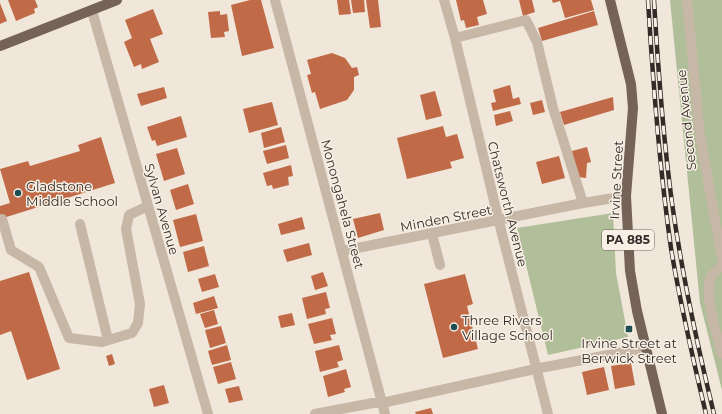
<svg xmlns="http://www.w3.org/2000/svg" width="722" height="414" font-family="Montserrat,sans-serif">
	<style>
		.green { fill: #b0be9a }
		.building { fill: #c06a47 }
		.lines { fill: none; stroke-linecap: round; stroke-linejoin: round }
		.minor { stroke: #c7b7a6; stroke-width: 10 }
		.major { stroke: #756358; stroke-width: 10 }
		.rail-casing { stroke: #332b27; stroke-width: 4.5 }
		.rail { stroke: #f8f0e5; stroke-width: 3; stroke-dasharray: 9; stroke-linecap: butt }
		.poi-dot { fill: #1e4d53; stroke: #f8f0e5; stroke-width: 1.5 }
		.labels { text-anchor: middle; stroke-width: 3; stroke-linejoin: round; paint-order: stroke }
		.shield { fill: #f8f0e5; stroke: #6e6660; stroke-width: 1 }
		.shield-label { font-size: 12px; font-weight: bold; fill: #332b27 }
		.street-label { font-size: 13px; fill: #332b27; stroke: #f8f0e5 }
		.poi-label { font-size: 13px; fill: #332b27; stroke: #f8f0e5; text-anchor: start }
	</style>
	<rect width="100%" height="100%" fill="#f0e6d9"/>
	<path class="green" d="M670,0h52v390l-22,-87z
		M613,213l3,60 12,64 -80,18 -31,-127z"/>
	<path class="building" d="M8,0h27l3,7 -4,2 1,4 -19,8z
		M250,0h11l13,48 -32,8 -11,-51z
		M337,0h12l2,14 -12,1z
		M351,0h13l1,12 -12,1z
		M366,0h12l3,27 -11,1z
		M456,0h27l4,14 -10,3 2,8 -13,3 -2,-8 -3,1z
		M519,0h13l3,12 -12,4z
		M552,0h39l3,10 -29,8 -5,-17 -7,2z
		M0,3l7,18 -7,3z
		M153,9l10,25 -13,5 9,23 -17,7 -1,-5 -7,3 -10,-25 8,-4 -7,-18z
		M220,11v4l7,-1 2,17 -5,1 1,5 -14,1 -3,-26z
		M594,11l4,14 -56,16 -4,-13z
		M332,53l13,5 7,10 5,-1 2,8 -5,2v13l-7,10 -27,9 -5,-17 -3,1 -5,-18 4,-1 -4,-14z
		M510,85l3,14 6,-2 2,7 -28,7 -2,-8 5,-1 -3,-12z
		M164,87l3,11 -26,8 -4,-12z
		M435,91l7,25 -16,4 -6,-25z
		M613,97l1,13 -50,15 -4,-13z
		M542,100l3,12 -12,3 -3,-12z
		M272,102l6,23 -29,8 -6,-24z
		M510,111l3,10 -17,5 -2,-11z
		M181,116l6,21 -30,9 -2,-6 -3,1 -5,-14z
		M443,126l3,11 11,-3 7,24 -14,4 2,6 -45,11 -10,-41z
		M281,127l4,15 -21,6 -3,-15z
		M101,137l14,46 -115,36v-13l10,-3 -10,-34 28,-8 2,5 50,-15 -2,-6z
		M286,145l3,13 -22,6 -4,-13z
		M587,147l4,15 -4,1 -1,15 -9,-1 -5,-26z
		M177,148l8,26 -21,7 -8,-27z
		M559,156l6,22 -23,6 -6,-22z
		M291,165l2,11 -5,1 1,8 -16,4 -1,-4 -5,1 -4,-13z
		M188,184l6,20 -18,6 -6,-20z
		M380,213l4,17 -26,8 -5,-19z
		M196,214l7,27 -23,6 -7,-27z
		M302,217l3,12 -24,6 -3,-11z
		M309,243l3,12 -25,7 -4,-12z
		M204,246l5,20 -21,6 -5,-20z
		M29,272l31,97 -33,11 -16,-49 -11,4v-54z
		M323,272l5,14 -13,4 -4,-14z
		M215,274l4,13 -17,5 -4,-13z
		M465,274l8,30 -6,2 11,43 -35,9 -19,-74z
		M326,292l4,16 -5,1 1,5 -19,5 -5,-21z
		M214,296l4,12 -22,6 -3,-11z
		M214,310l4,14 -13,4 -5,-14z
		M292,313l3,12 -14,3 -3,-12z
		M332,318l4,16 -6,1 2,5 -18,4 -6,-20z
		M221,326l5,17 -16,5 -5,-18z
		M227,345l4,15 -19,5 -4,-14z
		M339,345l4,15 -6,2 2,5 -19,5 -5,-21z
		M112,354l3,10 -6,2 -3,-10z
		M231,362l5,17 -18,5 -5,-17z
		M631,363l4,22 -20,4 -4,-23z
		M604,367l5,23 -22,5 -5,-23z
		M346,369l5,18 -7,2 1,3 -17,5 -5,-21z
		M164,385l5,18 -15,4 -5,-18z
		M239,386l4,14 -14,3 -4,-14z
		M431,408l2,6h-17l-1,-2z"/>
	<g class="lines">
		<path class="minor" d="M275,0l110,414
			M444,0l11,38 46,192 47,184
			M687,0l13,135 22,124
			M92,11l116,403
			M455,38l71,-18 11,22 16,66 30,95
			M2,219l9,31 28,17 30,71 33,4 30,-9 6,-10 2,-19 -14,-75 3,-14 19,-9
			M80,224l28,116
			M432,234l8,31
			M342,251l241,-48 43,-7
			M722,266c-5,3 -10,7 -12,14 -5,20 7,54 12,74
			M315,414l58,-11h9l153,-34 110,-21"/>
		<path class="major" d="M610,0l21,84 2,24 -7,88 4,75 7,40 25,103
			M0,46l117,-46"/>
		<g class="rail-casing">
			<path id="rail" d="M648,0c5,83 11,165 23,248 9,56 22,111 35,166
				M654,0c4,68 9,136 18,203 10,71 25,141 42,211"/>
		</g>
		<use href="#rail" class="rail"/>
	</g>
	<g class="poi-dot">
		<circle cx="18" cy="193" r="4"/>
		<circle cx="454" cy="327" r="4"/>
		<rect x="625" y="325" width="8" height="8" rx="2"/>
	</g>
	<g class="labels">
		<rect class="shield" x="602" y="230" width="52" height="20" rx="3"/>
		<g class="shield-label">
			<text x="628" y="244">PA 885</text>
		</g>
		<g class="street-label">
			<text transform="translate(686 120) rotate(-96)" y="5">Second Avenue</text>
			<text transform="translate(616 180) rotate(-87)" y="5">Irvine Street</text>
			<text transform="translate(343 204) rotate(75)" y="5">Monongahela Street</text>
			<text transform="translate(508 204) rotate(76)" y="5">Chatsworth Avenue</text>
			<text transform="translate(162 209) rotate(74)" y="5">Sylvan Avenue</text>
			<text transform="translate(446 218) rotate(-11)" y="5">Minden Street</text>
		</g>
		<g class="poi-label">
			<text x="26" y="191">Gladstone<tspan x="26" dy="15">Middle School</tspan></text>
			<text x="462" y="325">Three Rivers<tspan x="462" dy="15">Village School</tspan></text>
			<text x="629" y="348" text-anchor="middle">Irvine Street at<tspan x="629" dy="15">Berwick Street</tspan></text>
		</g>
	</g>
</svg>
